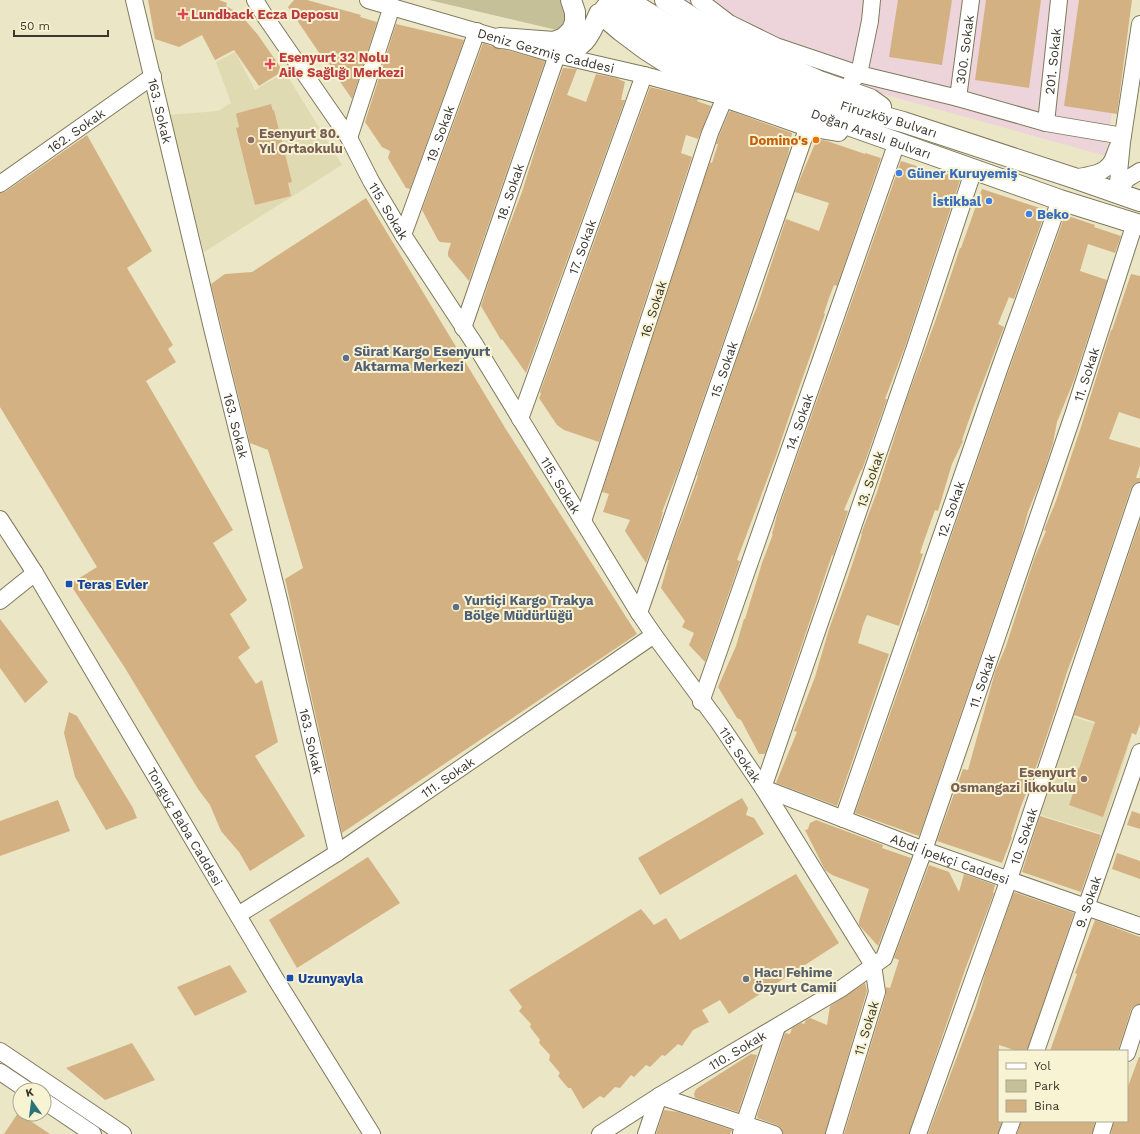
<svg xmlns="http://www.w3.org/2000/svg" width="1140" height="1134" font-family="'Work Sans',sans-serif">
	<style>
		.industrial { fill: #edd3da }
		.built { fill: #e0dab2 }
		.green { fill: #c6c099 }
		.building { fill: #d4b182 }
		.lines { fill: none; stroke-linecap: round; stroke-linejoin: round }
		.minor-casing { stroke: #7f7a5d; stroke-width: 18 }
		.major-casing { stroke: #7f7a5d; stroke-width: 22 }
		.minor { stroke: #fff; stroke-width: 16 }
		.major { stroke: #fff; stroke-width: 20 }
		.health-dot { fill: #e0444e; stroke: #f8f3d3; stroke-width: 1.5 }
		.education-dot { fill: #8d6e63; stroke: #f8f3d3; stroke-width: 1.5 }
		.food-dot { fill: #e8710a; stroke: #f8f3d3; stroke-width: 1.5 }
		.shop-dot { fill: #3f7fe0; stroke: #f8f3d3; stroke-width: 1.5 }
		.service-dot { fill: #5c6f8a; stroke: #f8f3d3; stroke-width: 1.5 }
		.transit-dot { fill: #1a4fb4; stroke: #f8f3d3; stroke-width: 1.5 }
		.worship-dot { fill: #6b7280; stroke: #f8f3d3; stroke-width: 1.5 }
		.labels { text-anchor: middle; stroke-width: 4; stroke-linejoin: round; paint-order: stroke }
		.health-label { font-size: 13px; font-weight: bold; fill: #be3a42; stroke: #f8f3d3; text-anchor: start }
		.street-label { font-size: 13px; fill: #3a382c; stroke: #f8f3d3 }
		.education-label { font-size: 13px; font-weight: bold; fill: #785e54; stroke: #f8f3d3; text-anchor: start }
		.food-label { font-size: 13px; font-weight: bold; fill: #c56008; stroke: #f8f3d3; text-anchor: end }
		.shop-label { font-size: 13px; font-weight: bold; fill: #366cbe; stroke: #f8f3d3; text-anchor: start }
		.service-label { font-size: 13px; font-weight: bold; fill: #4e5e75; stroke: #f8f3d3; text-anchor: start }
		.transit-label { font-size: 13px; font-weight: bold; fill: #164399; stroke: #f8f3d3; text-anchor: start }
		.worship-label { font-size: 13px; font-weight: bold; fill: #5b616d; stroke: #f8f3d3; text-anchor: start }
	</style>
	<rect width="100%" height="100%" fill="#ebe6c6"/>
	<path class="industrial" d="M679,0h448l-21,156 -270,-75z"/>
	<path class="built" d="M235,52l20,38 30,-18 57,93 -138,87 -36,-137 50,-4 13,-8 -15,-41z
		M1070,716l62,19 -30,99 -64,-20z"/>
	<path class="green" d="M429,0h132l10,15 -10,16z"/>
	<path class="building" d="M148,0h71l8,3 -1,3 14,8 18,21 25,36 -24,15 -25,-36 -19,10 -13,-25 -23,12 -24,-8z
		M294,0h13l54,15 -1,2 17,5 -25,77 -20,-29 -2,-5 -10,-11 -32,-47z
		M898,0h54l-10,65 -53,-8z
		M986,0h55l-12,88 -54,-8z
		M1079,0h53l-15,114 -53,-8z
		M396,24l68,16 -54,149 -4,-1 -18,-30 2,-7 -8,-4 -17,-25z
		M483,43l16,6 7,1 39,11 -76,220 -21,-25v-4l3,-9 -11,-1 -2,-2 -16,-30z
		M563,68l14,1 -10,26 19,7 10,-28 20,4 9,4 -4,18h4l-99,273 -24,-34 -1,1 -20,-34 15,-46 26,-68 19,-61z
		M650,87l48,12 -1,2 14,5 -13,33 -12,-4 -5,18 11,4 -93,285 -35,-12 -7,-5 -18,-27 2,-4 -1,-2z
		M271,104l2,7 1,-1 18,72 -4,1 3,13 -36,9 -19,-77 3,-1 -3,-13 2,-1z
		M731,111l61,22 -4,22 -109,314 -17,43h1l-4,14 -13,37 -21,-32 5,-11 -27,-8 6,-18 -7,-2 108,-330 2,1 6,-19h-2l3,-8 10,-24z
		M87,135l65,116 -25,17 46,77 -5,4 8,13 -30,19 87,149 -20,13 34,57 -3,3 -14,11 20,34 -12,9 18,27 6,-4 16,62 -23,14 50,80 -55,35 -11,-19 -18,-21 -11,-26 -12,-16 -73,-121 -55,-84 27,-17 -97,-160v-214l5,-1z
		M817,139l10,2 38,13v-1l16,5 -44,128 -3,-1 -5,13 -5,15 1,1 -33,94 -16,48 -39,104 3,1 -35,101 -16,-17 5,-12 -12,-6 3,-6 -24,-33 8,-28h-2l31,-84h-1l5,-15 42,-123 13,-31 29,-88 33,12 10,-28 -34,-11 7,-18z
		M901,161l28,9 32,7 -55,167 -21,55h2l-25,71h-1l-17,40 4,1 -15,45 -1,-1 -67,199h-6l-18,-34 -4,-2 -19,-31 18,-41 8,-27h1l17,-56 11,-29h-1l6,-23z
		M982,189l64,21 -32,89 -5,-2 -11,27 6,3 -32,84 -10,29 1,1 -11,23 -14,47 -3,-1 -11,31 -4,12 3,1 -24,72 -32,-11 -4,10 -5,18 31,11 -52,152 -61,-23 21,-51 -3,-1 21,-54 14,-48 19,-52 11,-33 3,-10h-1l16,-42 29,-91 30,-82 24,-71h1z
		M366,198l141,233 130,203 -295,199 -57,-254 18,-11 -35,-118 -18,-7 -39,-159 14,-10 27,-2z
		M1065,215l30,10 -1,2 27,9 -6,17 -27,-9 -8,27 27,9 -33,100 -17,42 -4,21 -11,34 -14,35 -7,26 -102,298 -64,-23 64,-181 -1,-1 9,-21 7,-24 75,-216z
		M1131,274l9,2v143l-21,-7 -10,27 31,9v17l-4,13h4v4l-6,2 -3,4 -44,131 -20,53 -12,39 -16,48 -19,50 -9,28h1l-10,26 -65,-22 26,-72 5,1 27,-98 11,-26 28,-87 12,-28 -2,-1 12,-29 24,-71 31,-100h1z
		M1140,521v203l-4,11 -4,-2 -29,84 -34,-12 9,-26 -5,-2 4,-9 2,1 16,-47 -21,-7z
		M0,619l48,63 -23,21 -25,-35z
		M69,712l8,4 56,92 4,10 -31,12 -31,-53 -11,-44z
		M742,798l6,10 -2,7 8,3 10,16 -104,61 -22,-37z
		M58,800l12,31 -70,25v-35z
		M1132,811l8,3v15l-13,-4z
		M1040,816l61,19 -20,57 -59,-20z
		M816,820l67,25 -1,3 29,10 -33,88 -19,-21v-4l10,-32 -37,-14 -7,-5 -20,-40 3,-1 2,-6z
		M1117,853l23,8v18l-28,-10z
		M368,857l32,46 -103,65 -28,-48z
		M929,865l20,7 10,20 5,-18 31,11 -2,8h1l-28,74 -57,167h-65l42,-139v-8l4,1 9,-28 -5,-2z
		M796,874l43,69 -110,71 -9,-14 -18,10 7,12 -16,8 -11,16 -4,-2 -13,12 -3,-1 -12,12 -4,-2 -12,12 -3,-2 -11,13 -5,-1 -11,11 -4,-2 -17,13 -12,-21h-3l-10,-12 2,-3 -11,-13 1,-5 -11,-12 1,-3 -10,-13 1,-3 -12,-13 3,-4 -13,-17 132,-81 13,16 12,-7 14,22z
		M1014,892l60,21 -47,138h-10l-18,-6v76h3l-4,13h-70l48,-128 9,-32z
		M1095,920l45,17v67l-6,2 -3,4 -13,41h-68l27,-77 -2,-1 5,-13z
		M230,965l17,27 -52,24 -18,-29z
		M865,983l2,8 -42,143h-42l-2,-6 -4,-3 -20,-7 1,-1 -1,-1 28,-83 5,1 2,-6 9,-5 3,1 2,-4 4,-2 17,7 3,-19z
		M132,1043l23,37 -50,20 -39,-32z
		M751,1054l6,1 -19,57 -43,-14 -1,-4 2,-5z
		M1139,1057h1v77h-29l3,-13h13v-32z
		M664,1110l14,2 54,18 -2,4h-74z
		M18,1113l2,1 30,20h-46z
		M1021,1121h74l-3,13h-75z"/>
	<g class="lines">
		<g class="minor-casing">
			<g id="minor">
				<path id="s1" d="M134,0l78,328 68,276 57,249"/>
				<path id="s2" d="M255,0l11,18 83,120 22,43 32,54 71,108 165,270 15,22 65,88 44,65 110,177 4,27 -43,142"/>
				<path id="s3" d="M368,0l189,55 87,20 81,22 -15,36 -127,388"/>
				<path d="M699,0l30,23 47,23 83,28 99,24 88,25 77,13"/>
				<path d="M851,82l8,-8 11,-53 2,-21"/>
				<path id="s4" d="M958,98l13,-98"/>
				<path id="s5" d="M1046,123l13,-123"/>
				<path d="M349,138l43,-132"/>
				<path id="s6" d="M974,169l-59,178 -152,441 161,62 216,76"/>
				<path d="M1074,178c12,-3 28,-3 36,-14 4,-5 5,-12 8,-18"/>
				<path id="s7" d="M0,184l153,-108"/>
				<path d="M1117,193l5,-51 18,-118"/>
				<path d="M1117,193l10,-14 13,-8"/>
				<path id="s8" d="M403,235l74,-204"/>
				<path id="s9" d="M463,328l94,-273"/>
				<path id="s10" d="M520,419l124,-344"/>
				<path id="s11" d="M0,519l35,54 240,405 97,156"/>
				<path d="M0,601l35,-28"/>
				<path id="s12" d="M639,613l169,-487"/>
				<path id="s13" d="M701,702l196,-560"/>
				<path id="s14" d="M843,819l157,-452 60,-167"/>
				<path id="s15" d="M238,915l99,-62 317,-218"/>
				<path d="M0,1051l123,83"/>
				<path id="s16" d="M1036,1051l104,-299"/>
				<path d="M1127,1053l13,-40"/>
				<path d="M0,1072l27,18"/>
				<path d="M44,1101l49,33"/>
				<path d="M741,1133l36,-106"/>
				<path id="s17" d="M600,1134l59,-38 183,-108 42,-30 40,-108 150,-438 61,-189"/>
				<path d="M646,1134l13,-38 115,38"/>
				<path id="s18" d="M918,1134l91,-255 131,-388"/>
				<path d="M1007,1134l5,-13"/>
				<path d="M1101,1134l4,-13"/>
			</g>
		</g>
		<g class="major-casing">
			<g id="major">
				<path id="s19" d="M627,0l82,50 32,16 51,22 57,19 54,15 171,56 66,23"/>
				<path d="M665,0l44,28 47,25 63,28 51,18 11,8"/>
				<path id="s20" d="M617,10l54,37 34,20 36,18 39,16 280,99 80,25"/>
				<path d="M601,14l20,17 24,18 50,32 30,16 83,29 30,5"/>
				<path d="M500,38l54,4 10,-4 8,-8 3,-8v-10l-4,-12"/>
				<path d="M557,55c26,-6 32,-17 42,-41h2l7,-9"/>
			</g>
		</g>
		<use href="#minor" class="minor"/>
		<use href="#major" class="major"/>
	</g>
	<g class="health-dot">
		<path d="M181 8h4v4h4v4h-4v4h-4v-4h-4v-4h4z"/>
		<path d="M268 58h4v4h4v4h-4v4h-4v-4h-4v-4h4z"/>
	</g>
	<g class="education-dot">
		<circle cx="251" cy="140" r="4"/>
		<circle cx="1084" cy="779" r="4"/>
	</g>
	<circle class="food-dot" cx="816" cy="140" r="4"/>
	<g class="shop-dot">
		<circle cx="899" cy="173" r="4"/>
		<circle cx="989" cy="201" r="4"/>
		<circle cx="1029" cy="214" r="4"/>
	</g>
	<g class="service-dot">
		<circle cx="346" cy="358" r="4"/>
		<circle cx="456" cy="607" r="4"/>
	</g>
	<g class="transit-dot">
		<rect x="65" y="580" width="8" height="8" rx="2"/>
		<rect x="286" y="974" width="8" height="8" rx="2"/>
	</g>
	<circle class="worship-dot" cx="746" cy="979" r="4"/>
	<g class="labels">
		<g class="health-label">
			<text x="191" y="19">Lundback Ecza Deposu</text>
			<text x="279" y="62">Esenyurt 32 Nolu<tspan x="279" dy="15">Aile Sağlığı Merkezi</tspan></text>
		</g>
		<g class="street-label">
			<text dy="5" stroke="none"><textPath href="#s4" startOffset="49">300. Sokak</textPath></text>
			<text dy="5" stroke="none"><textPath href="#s3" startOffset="185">Deniz Gezmiş Caddesi</textPath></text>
			<text dy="5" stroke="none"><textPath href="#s5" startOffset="62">201. Sokak</textPath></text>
			<text dy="5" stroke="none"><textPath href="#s1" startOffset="114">163. Sokak</textPath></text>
			<text dy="5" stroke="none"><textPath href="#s19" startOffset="289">Firuzköy Bulvarı</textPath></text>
			<text dy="5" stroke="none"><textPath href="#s7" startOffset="93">162. Sokak</textPath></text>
			<text dy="5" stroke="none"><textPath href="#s8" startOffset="108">19. Sokak</textPath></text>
			<text dy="5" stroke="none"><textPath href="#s20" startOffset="284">Doğan Araslı Bulvarı</textPath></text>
			<text dy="5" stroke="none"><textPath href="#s9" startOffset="144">18. Sokak</textPath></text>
			<text dy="5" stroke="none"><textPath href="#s2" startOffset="250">115. Sokak</textPath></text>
			<text dy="5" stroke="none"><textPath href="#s10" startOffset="183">17. Sokak</textPath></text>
			<text transform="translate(653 309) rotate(-72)" y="5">16. Sokak</text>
			<text dy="5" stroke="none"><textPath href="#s12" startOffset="258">15. Sokak</textPath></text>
			<text dy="5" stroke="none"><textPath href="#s17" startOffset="952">11. Sokak</textPath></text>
			<text dy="5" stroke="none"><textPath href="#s13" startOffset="297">14. Sokak</textPath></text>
			<text dy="5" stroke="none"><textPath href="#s1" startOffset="438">163. Sokak</textPath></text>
			<text transform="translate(870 479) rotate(-71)" y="5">13. Sokak</text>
			<text dy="5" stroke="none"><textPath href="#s2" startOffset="574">115. Sokak</textPath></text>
			<text dy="5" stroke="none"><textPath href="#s14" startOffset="328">12. Sokak</textPath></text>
			<text dy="5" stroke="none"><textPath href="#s17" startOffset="628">11. Sokak</textPath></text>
			<text dy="5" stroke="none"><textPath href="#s1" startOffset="762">163. Sokak</textPath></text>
			<text dy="5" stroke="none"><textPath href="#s2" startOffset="898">115. Sokak</textPath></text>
			<text dy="5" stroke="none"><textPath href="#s15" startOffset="251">111. Sokak</textPath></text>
			<text dy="5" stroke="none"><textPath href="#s11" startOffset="359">Tonguç Baba Caddesi</textPath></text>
			<text dy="5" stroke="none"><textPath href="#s18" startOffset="316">10. Sokak</textPath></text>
			<text dy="5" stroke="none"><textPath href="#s6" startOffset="854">Abdi İpekçi Caddesi</textPath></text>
			<text dy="5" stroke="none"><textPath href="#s16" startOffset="158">9. Sokak</textPath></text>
			<text transform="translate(866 1028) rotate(-73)" y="5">11. Sokak</text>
			<text dy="5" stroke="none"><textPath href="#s17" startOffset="161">110. Sokak</textPath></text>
		</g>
		<g class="education-label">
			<text x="259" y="138">Esenyurt 80.<tspan x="259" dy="15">Yıl Ortaokulu</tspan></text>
			<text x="1076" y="777" text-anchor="end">Esenyurt<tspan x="1076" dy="15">Osmangazi İlkokulu</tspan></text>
		</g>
		<g class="food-label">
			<text x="808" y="145">Domino's</text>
		</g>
		<g class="shop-label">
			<text x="907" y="178">Güner Kuruyemiş</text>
			<text x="981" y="206" text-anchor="end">İstikbal</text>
			<text x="1037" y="219">Beko</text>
		</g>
		<g class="service-label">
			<text x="354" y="356">Sürat Kargo Esenyurt<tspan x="354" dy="15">Aktarma Merkezi</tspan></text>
			<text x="464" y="605">Yurtiçi Kargo Trakya<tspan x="464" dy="15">Bölge Müdürlüğü</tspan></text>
		</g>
		<g class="transit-label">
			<text x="77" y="589">Teras Evler</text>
			<text x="298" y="983">Uzunyayla</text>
		</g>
		<g class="worship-label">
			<text x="754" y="977">Hacı Fehime<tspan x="754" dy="15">Özyurt Camii</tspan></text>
		</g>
	</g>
	<rect x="998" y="1050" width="130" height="72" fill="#f8f3d3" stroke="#aca890"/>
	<rect x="1006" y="1063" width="20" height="6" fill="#ffffff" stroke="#aca890"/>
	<text x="1034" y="1070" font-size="12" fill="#3a382c">Yol</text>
	<rect x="1006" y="1080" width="20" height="12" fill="#c6c099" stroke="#aca890"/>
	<text x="1034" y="1090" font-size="12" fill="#3a382c">Park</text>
	<rect x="1006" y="1100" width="20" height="12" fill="#d4b182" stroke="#aca890"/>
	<text x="1034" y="1110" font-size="12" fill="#3a382c">Bina</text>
	<g transform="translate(32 1102) rotate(346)"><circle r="19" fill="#f8f3d3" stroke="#aca890"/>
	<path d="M0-3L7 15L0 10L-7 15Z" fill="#2a7479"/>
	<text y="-6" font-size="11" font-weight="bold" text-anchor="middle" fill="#3a382c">K</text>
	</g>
	<path d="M14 30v6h94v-6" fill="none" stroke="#3a382c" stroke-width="2"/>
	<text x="20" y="30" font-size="12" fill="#3a382c" stroke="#f8f3d3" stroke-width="3" paint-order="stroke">50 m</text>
</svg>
